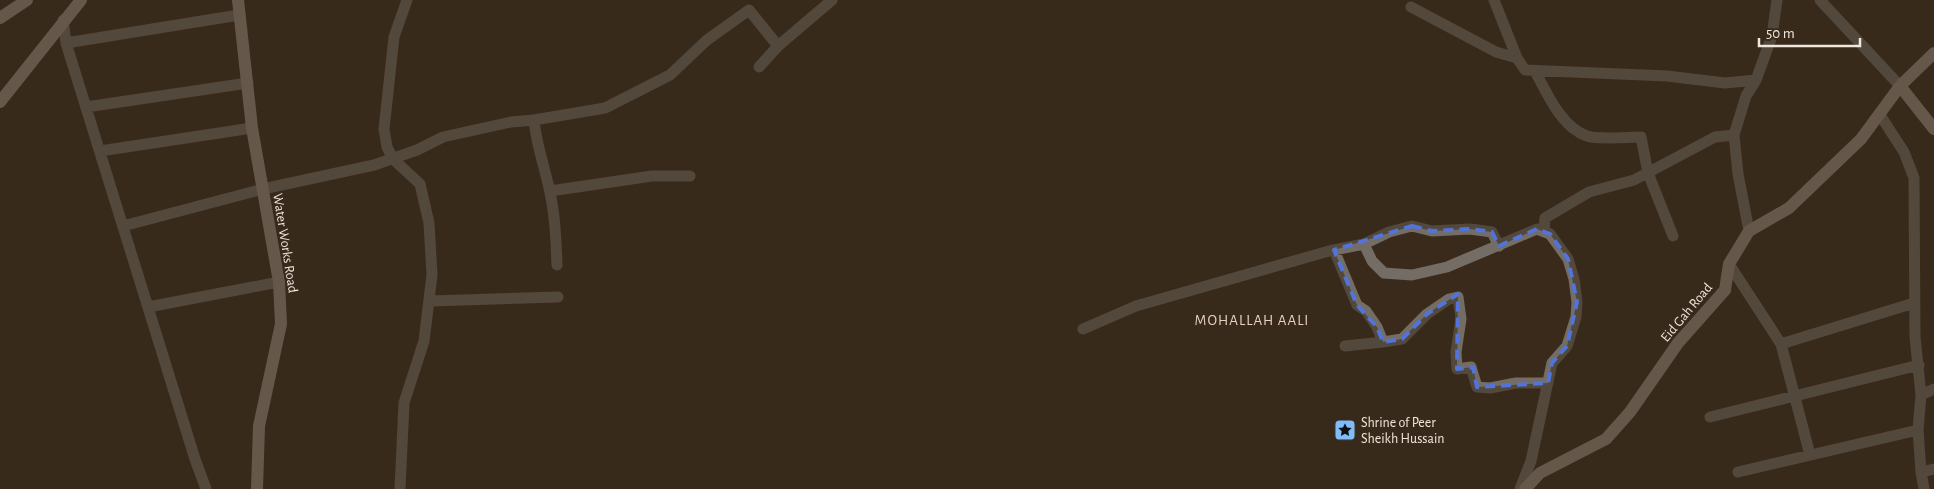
<svg xmlns="http://www.w3.org/2000/svg" width="1934" height="489" font-family="'Alegreya Sans',sans-serif">
	<style>
		.lines { fill: none; stroke-linecap: round; stroke-linejoin: round }
		.street { stroke: #746d65; stroke-width: 11 }
		.secondary { stroke: #9c9084; stroke-width: 12 }
		.marked { fill: none; stroke: #5274d9; stroke-width: 4; stroke-dasharray: 10 6; stroke-linejoin: round }
		.labels { text-anchor: middle; stroke-width: 4; stroke-linejoin: round; paint-order: stroke }
		.street-label { font-size: 14px; fill: #efe6dc; stroke: #392a1b }
		.poi-label { font-size: 14px; fill: #efe6dc; stroke: #392a1b; text-anchor: start }
		.neighbourhood-label { font-size: 15px; letter-spacing: 1px; fill: #e5d3bf; stroke: #392a1b }
	</style>
	<rect width="100%" height="100%" fill="#392a1b"/>
	<g class="lines">
		<path class="street" d="M1494,0l23,58 8,12 142,6 58,7 31,-3
			M1820,0l80,86
			M1411,7l85,45 21,6
			M63,20l3,23 129,416 11,30
			M66,43l173,-28
			M759,67l19,-21 54,-46
			M1535,71c12,22 26,56 52,65 11,4 41,1 54,1l7,36 25,63
			M86,107l162,-24
			M1880,115l24,37 10,26 1,159 6,58 -3,35 3,42 3,17
			M534,120c2,23 10,45 15,68 6,25 7,51 8,77
			M100,151l152,-23
			M550,191l102,-15h38
			M123,226l140,-37 111,-24 43,-15 26,-13 68,-15 23,-2 71,-12 65,-33 37,-35 42,-30 29,36
			M1749,231l-11,-57 -4,-39 12,-39 10,-16 16,-44 5,-36
			M1544,232l1,-14 44,-26 45,-12 81,-43 19,-2
			M1364,244l8,17 12,12 28,2 35,-8 90,-38 13,5 18,25 6,20 3,23 -1,15 -9,29 -15,17 -21,98 -11,28
			M1334,250l23,55 9,6 11,16 6,15 -38,4
			M1729,264l52,80 29,111
			M430,301l128,-4
			M148,307l131,-25
			M1083,329l53,-23 193,-55 35,-7 25,-12 23,-6 20,5 38,-2 22,3 7,14
			M1383,342l19,-3 25,-25 22,-15 9,-2 3,22 -5,33 1,17 14,-2 6,20 13,1 26,-5h32
			M1781,344l133,-41
			M1921,395l13,-6
			M1710,417l209,-52
			M1738,472l180,-42
			M1921,472l13,-3
			M400,489l4,-86 20,-62 8,-66 -3,-52 -9,-39 -27,-25 -6,-12 -3,-18 10,-92 13,-37"/>
		<path class="secondary" d="M238,0l14,128 27,154 2,42 -22,102 -2,63
			M0,18l27,-18
			M1900,86l34,43
			M0,102l81,-102
			M1525,489l15,-16 66,-34 24,-27 48,-69 47,-53 4,-26 20,-33 40,-23 72,-69 39,-53 34,-33"/>
	</g>
	<path d="M0 0H1934V489H0ZM1412,226l20,5 38,-2 22,3 7,14 38,-17 13,5 18,25 9,43 -10,44 -15,17 -4,20 -71,4 -4,-20 -16,2 1,-75 -31,20 -25,25 -19,3 -6,-15 -20,-22 -23,-55z" fill="#392a1b" fill-opacity=".55" fill-rule="evenodd"/>
	<path class="marked" d="M1412,226l20,5 38,-2 22,3 7,14 38,-17 13,5 18,25 9,43 -10,44 -15,17 -4,20 -71,4 -4,-20 -16,2 1,-75 -31,20 -25,25 -19,3 -6,-15 -20,-22 -23,-55z"/>
	<defs>
		<g id="sight-square" transform="scale(1.125)"><rect x="-9" y="-9" width="18" height="18" rx="4" fill="#7ebdf9" stroke="#392a1b"/><path d="M0-6L1.8-2.2L6-1.7L2.9 1.2L3.7 5.4L0 3.3L-3.7 5.4L-2.9 1.2L-6-1.7L-1.8-2.2Z" fill="#111"/></g>
	</defs>
	<g fill-rule="evenodd">
		<use href="#sight-square" x="1345" y="430"/>
	</g>
	<g class="labels">
		<g class="street-label">
			<text transform="translate(286 243) rotate(81)" y="5">Water Works Road</text>
			<text transform="translate(1686 312) rotate(-50)" y="5">Eid Gah Road</text>
		</g>
		<g class="poi-label">
			<text x="1361" y="427">Shrine of Peer<tspan x="1361" dy="16">Sheikh Hussain</tspan></text>
		</g>
		<g class="neighbourhood-label">
			<text x="1252" y="325">MOHALLAH AALI</text>
		</g>
	</g>
	<path d="M1759 38v8h101v-8" fill="none" stroke="#efe6dc" stroke-width="2.5"/>
	<text x="1766" y="38" font-size="15" fill="#efe6dc" stroke="#392a1b" stroke-width="4" paint-order="stroke">50 m</text>
</svg>
